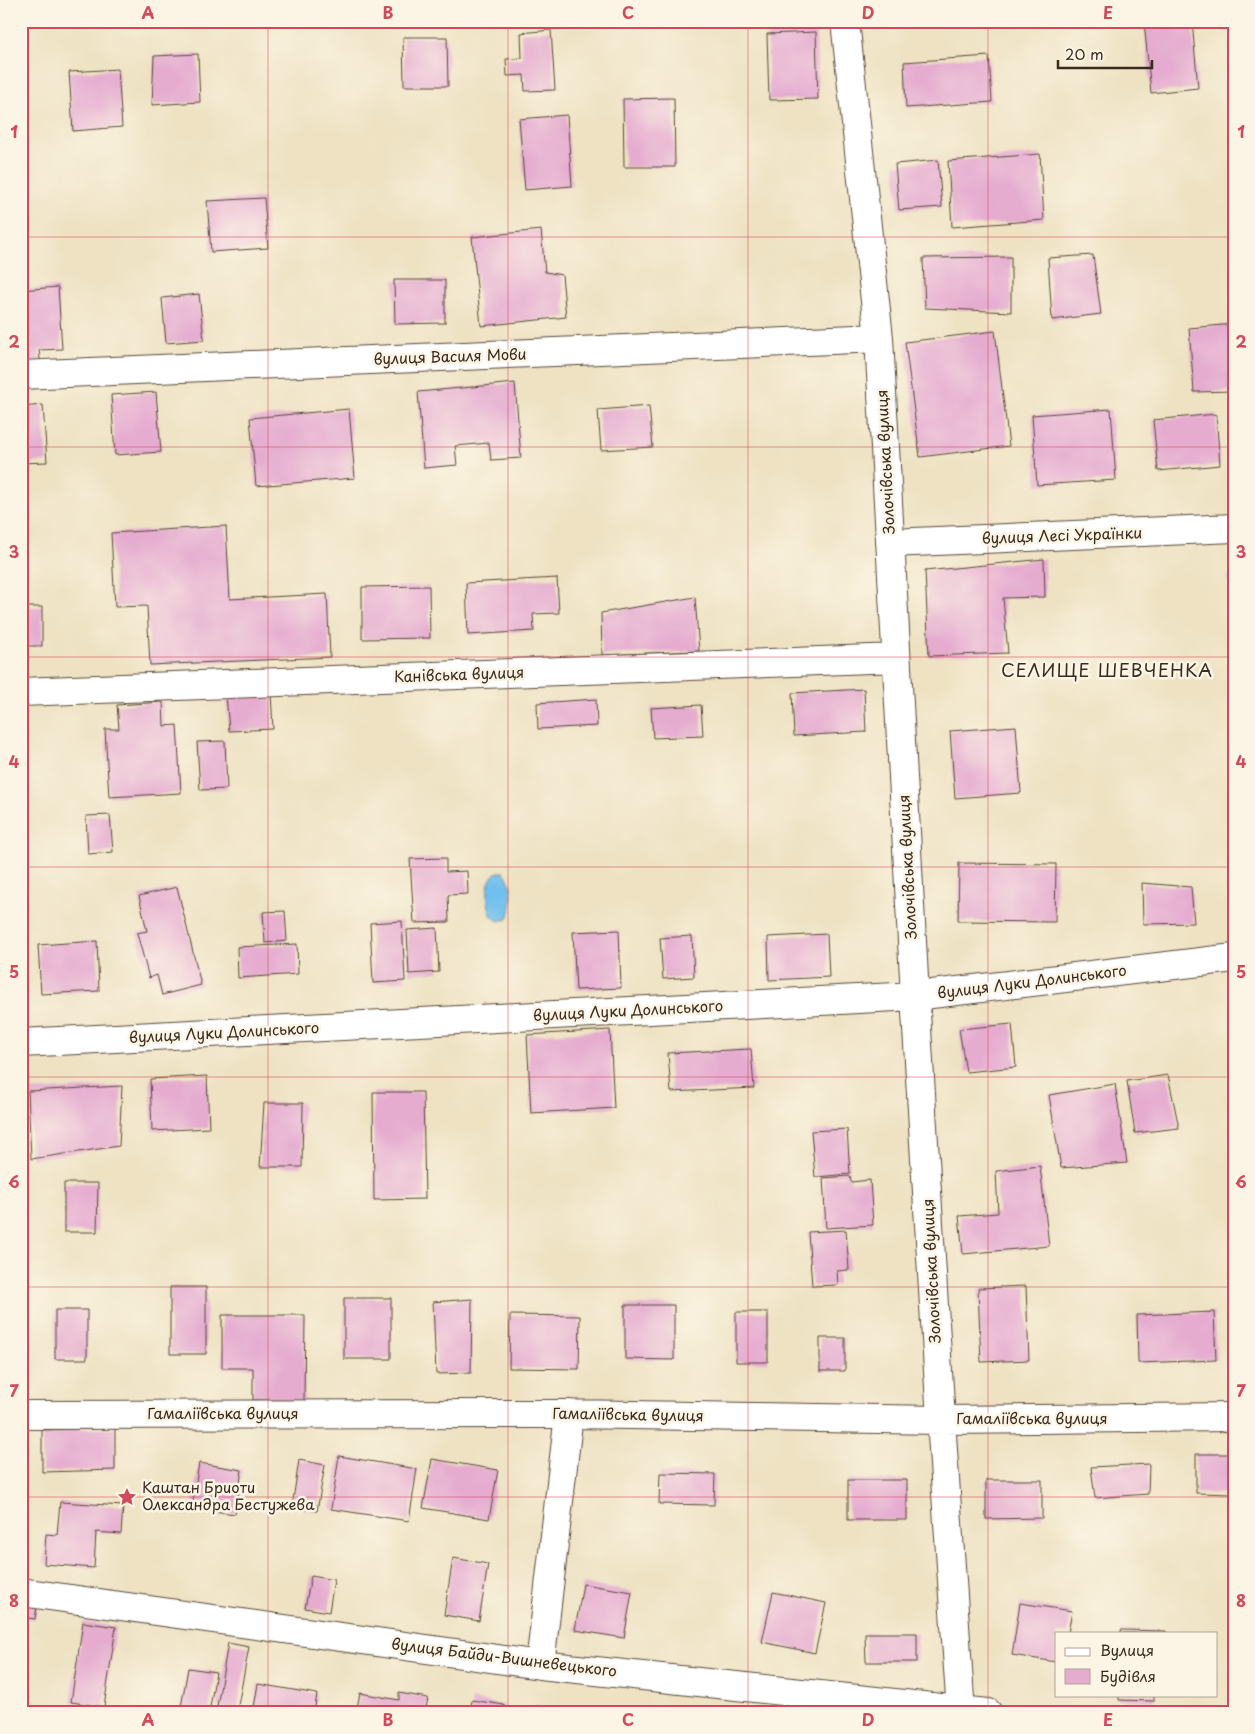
<svg xmlns="http://www.w3.org/2000/svg" width="1255" height="1734" font-family="'Playpen Sans',sans-serif">
	<style>
		.water { fill: #71c0ec; stroke: #567585 }
		.building { fill: #e5acd0 }
		.lines { fill: none; stroke-linecap: round; stroke-linejoin: round }
		.minor-casing { stroke: #564637; stroke-width: 30 }
		.minor { stroke: #fff; stroke-width: 28 }
		.grid { fill: none; stroke: #d1495b; stroke-width: 1; stroke-opacity: 0.55 }
		.labels { text-anchor: middle; stroke-width: 5; stroke-linejoin: round; paint-order: stroke }
		.street-label { font-size: 15px; fill: #3b2a1e; stroke: #fcf5e5 }
		.poi-label { font-size: 15px; fill: #3b2a1e; stroke: #fcf5e5; text-anchor: start }
		.quarter-label { font-size: 18px; letter-spacing: 1px; fill: #3b2a1e; stroke: #fcf5e5 }
		.neatline { fill: none; stroke: #d1495b; stroke-width: 2 }
		.grid-label { font-size: 16px; text-anchor: middle; font-weight: bold; fill: #d1495b }
	</style>
	<rect width="100%" height="100%" fill="#fcf5e5"/>
	<filter id="ink" filterUnits="userSpaceOnUse"><feTurbulence type="fractalNoise" baseFrequency=".02" numOctaves="2"/><feDisplacementMap in="SourceGraphic" scale="10" xChannelSelector="R" yChannelSelector="G"/><feConvolveMatrix kernelMatrix="1 2 1 2 8 2 1 2 1" color-interpolation-filters="sRGB"/></filter>
	<filter id="wash" filterUnits="userSpaceOnUse"><feTurbulence type="fractalNoise" baseFrequency=".0096" numOctaves="4" result="noise"/><feDisplacementMap in="SourceGraphic" scale="20" xChannelSelector="R" yChannelSelector="G"/><feGaussianBlur stdDeviation="1.12" result="paint"/><feColorMatrix in="noise" values="0 0 0 0 0 0 0 0 0 0 0 0 0 0 0 0 0 1.4 0 .05"/><feComposite in="paint" operator="in"/></filter>
	<g filter="url(#wash)">
		<rect width="100%" height="100%" fill="#eee2c3"/>
		<path class="water" d="M498,872h6c10,13 9,32 4,47l-10,2 -7,-6c-4,-12 -7,-37 7,-43z"/>
		<g id="blocks">
			<path class="building" d="M1144,21h48l6,67 -47,5z
				M551,30l4,60 -30,1 -1,-16 -17,1 -1,-17 16,-1 -1,-25z
				M816,32l2,67 -49,1 -2,-66z
				M403,37h44l1,49h-44z
				M198,54l2,48 -48,3 2,-49z
				M989,56l3,46 -86,6 -2,-46z
				M118,69l4,58 -49,4 -4,-59z
				M674,98l1,69h-51l-1,-68z
				M567,115l5,71 -47,4 -6,-71z
				M1040,154l4,66 -92,7 -4,-66z
				M938,160l4,47 -43,3 -4,-46z
				M264,198l4,50 -57,4 -4,-51z
				M541,230l4,42 17,3 4,42 -85,9 -9,-89z
				M1093,255l8,59 -49,6 -4,-62z
				M1011,257v55l-86,-4 -2,-50z
				M394,280h51v43l-50,1z
				M58,287l4,62 -23,1 2,17 -20,1v-78z
				M199,294l5,46 -38,3 -4,-45z
				M1234,324v67l-40,1 -5,-64z
				M995,331l14,115 -89,11 -15,-115z
				M515,383l6,75 -30,2 -2,-17 -34,3 2,19 -33,3 -6,-76z
				M156,392l5,60 -46,3 -4,-60z
				M43,405l4,57 -26,1v-56z
				M649,406l4,41 -52,3 -3,-40z
				M349,409l6,69 -99,8 -6,-68z
				M1111,409l5,71 -79,5 -5,-70z
				M1216,414l4,51 -62,6 -5,-51z
				M226,526l4,73 97,-5 3,63 -180,8 -3,-59 -32,1 -4,-74z
				M1044,559l1,38 -42,1 5,55 -79,3 -4,-85z
				M1234,575v37h-1l-5,-36z
				M557,578l2,35 -26,1 1,17 -66,4 -2,-52z
				M429,586l1,52 -68,1v-52z
				M695,597l4,54 -97,4 -1,-42z
				M21,607h21v39h-21z
				M864,689l2,43 -72,4 -2,-43z
				M271,692l2,37 -44,2 -3,-37z
				M1231,694h3v25h-2z
				M596,699l1,27 -59,3 -1,-26z
				M163,702l1,24 13,-1 4,68 -72,4 -4,-68h14l-2,-24z
				M701,705l2,31 -50,2 -2,-30z
				M1016,726l5,67 -66,5 -5,-67z
				M225,741l2,48 -27,1 -3,-48z
				M110,815l3,37 -25,2 -2,-38z
				M446,858v14l21,-1 1,23 -20,1 1,27 -35,1 -4,-64z
				M959,863l97,1 -1,58 -97,-1z
				M1142,883l49,4 3,36 -51,1z
				M177,887l24,98 -39,10 -5,-20 -8,3 -12,-45 10,-2 -8,-35z
				M285,911l2,30 -22,2 -2,-31z
				M402,921l3,60 -32,2 -3,-60z
				M437,928l2,44 -30,2 -2,-44z
				M619,930l2,58 -45,2 -3,-58z
				M827,934l2,43 -60,3 -1,-43z
				M692,936l2,41 -31,2 -3,-41z
				M97,941l2,50 -58,3 -3,-49z
				M297,944l1,30 -60,4 -1,-31z
				M1012,1024l4,43 -50,5 -7,-43z
				M610,1030l4,78 -83,5 -4,-78z
				M751,1049l3,39 -83,4 -3,-39z
				M1168,1075l11,53 -44,5 -8,-52z
				M207,1076l2,52 -57,3 -2,-52z
				M1115,1084l12,79 -66,5 -12,-73z
				M122,1086l-3,60 -88,13 -3,-68z
				M373,1092h50l2,107 -51,1z
				M264,1103h39l-1,64h-42z
				M847,1129l3,45 -35,3 -4,-46z
				M1040,1166l9,80 -86,8 -4,-38 39,-3 -2,-42z
				M850,1176l1,6 19,-2 3,45 -47,3 -3,-50z
				M64,1183h34l-1,49h-33z
				M846,1230l3,40 -12,1 1,14 -26,1 -4,-54z
				M1026,1286l3,74 -48,2 -3,-74z
				M170,1287h36v67h-36z
				M344,1298h47v61h-47z
				M472,1299l-1,74 -35,1 -3,-72z
				M625,1305h49v55l-49,-1z
				M55,1310h32v49h-32z
				M736,1312h32v50h-32z
				M1214,1312l2,48 -78,3 -1,-48z
				M222,1315h83l-1,86 -51,-1v-32h-31z
				M510,1315l70,1 -1,53 -70,-1z
				M820,1338h25v33h-25z
				M115,1428v42l-73,2v-42z
				M1196,1454h38v40l-38,-1z
				M339,1456l78,13 -8,52 -78,-12z
				M432,1459l66,11 -9,49 -66,-11z
				M299,1460l26,5 -8,46 -25,-4z
				M199,1463l43,7 -7,44 -43,-6z
				M1149,1464l-1,30 -53,4 -4,-31z
				M660,1473l55,1 -1,31 -55,-1z
				M848,1480h59v40h-59z
				M986,1480h56v38l-56,1z
				M21,1492l4,1 -3,18h-1z
				M60,1502l63,4 -2,28 -25,-2 -2,36 -50,-4 2,-30 11,1z
				M453,1558l35,6 -9,57 -35,-6z
				M311,1576l23,4 -5,32 -24,-4z
				M583,1584l49,8 -8,46 -49,-8z
				M773,1592l53,11 -11,50 -53,-11z
				M21,1603l16,3 -2,13 -14,-2z
				M1020,1603l52,8 -4,22h-12v29l-44,-7z
				M83,1622l33,5 -12,80 -33,-5z
				M1121,1630l45,1v2h-45z
				M865,1633h52v29h-51z
				M228,1643l21,4 -12,64 -20,-4z
				M188,1668l28,4 -7,41h-29z
				M258,1684l59,10 -3,19h-61z
				M360,1693l39,7v-7l29,5 -3,15h-69z
				M1119,1695h35v6l-35,-1z
				M472,1700l32,5 -1,8h-33z
				M536,1706l36,6v1h-37z"/>
		</g>
	</g>
	<g filter="url(#ink)">
		<use href="#blocks" fill-opacity="0" stroke="#564637" stroke-width="1"/>
		<g class="lines">
			<g class="minor-casing">
				<path id="minor" d="M845,21l34,317 36,658 26,424 20,293
					M21,375l858,-37
					M890,543l344,-15
					M21,692l875,-34
					M21,1043l894,-47 319,-38
					M21,1415l548,-1 372,6 293,-3
					M21,1592l519,73 448,48
					M540,1665l29,-251"/>
			</g>
			<use href="#minor" class="minor"/>
		</g>
	</g>
	<path class="grid" d="M268,21v1692M508,21v1692M748,21v1692M988,21v1692M21,237h1213M21,447h1213M21,657h1213M21,867h1213M21,1077h1213M21,1287h1213M21,1497h1213"/>
	<defs>
		<g id="sight-bare" transform="scale(1.5)"><path d="M0-6L1.8-2.2L6-1.7L2.9 1.2L3.7 5.4L0 3.3L-3.7 5.4L-2.9 1.2L-6-1.7L-1.8-2.2Z" fill="#d1495b" stroke="#fcf5e5" stroke-width="2.5" paint-order="stroke"/></g>
	</defs>
	<g fill-rule="evenodd">
		<use href="#sight-bare" x="127" y="1497"/>
	</g>
	<g class="labels">
		<g class="street-label">
			<text transform="translate(450 357) rotate(-2)" y="5">вулиця Василя Мови</text>
			<text transform="translate(886 462) rotate(-93)" y="5">Золочівська вулиця</text>
			<text transform="translate(1062 536) rotate(-2)" y="5">вулиця Лесі Українки</text>
			<text transform="translate(459 675) rotate(-2)" y="5">Канівська вулиця</text>
			<text transform="translate(908 867) rotate(-93)" y="5">Золочівська вулиця</text>
			<text transform="translate(1032 982) rotate(-7)" y="5">вулиця Луки Долинського</text>
			<text transform="translate(628 1011) rotate(-3)" y="5">вулиця Луки Долинського</text>
			<text transform="translate(224 1033) rotate(-3)" y="5">вулиця Луки Долинського</text>
			<text transform="translate(932 1271) rotate(-93)" y="5">Золочівська вулиця</text>
			<text x="223" y="1419">Гамаліївська вулиця</text>
			<text transform="translate(628 1415) rotate(1)" y="5">Гамаліївська вулиця</text>
			<text x="1032" y="1424">Гамаліївська вулиця</text>
			<text transform="translate(504 1658) rotate(7)" y="5">вулиця Байди-Вишневецького</text>
		</g>
		<g class="poi-label">
			<text x="142" y="1493">Каштан Бриоти<tspan x="142" dy="17">Олександра Бестужева</tspan></text>
		</g>
		<g class="quarter-label">
			<text x="1107" y="677">СЕЛИЩЕ ШЕВЧЕНКА</text>
		</g>
	</g>
	<rect width="1255" height="1734" fill="none" stroke="#fcf5e5" stroke-width="55"/>
	<rect x="1055" y="1632" width="162" height="65" fill="#fcf5e5" stroke="#afa495"/>
	<rect x="1065" y="1648" width="25" height="8" fill="#ffffff" stroke="#afa495"/>
	<text x="1100" y="1656" font-size="15" fill="#3b2a1e">Вулиця</text>
	<rect x="1065" y="1669" width="25" height="15" fill="#e5acd0" stroke="#afa495"/>
	<text x="1100" y="1682" font-size="15" fill="#3b2a1e">Будівля</text>
	<path d="M1058 60v8h94v-8" fill="none" stroke="#3b2a1e" stroke-width="2.5"/>
	<text x="1065" y="60" font-size="15" fill="#3b2a1e" stroke="#fcf5e5" stroke-width="4" paint-order="stroke">20 m</text>
	<rect x="28" y="28" width="1200" height="1678" class="neatline"/>
	<g class="grid-label">
		<text x="148" y="19">A</text>
		<text x="388" y="19">B</text>
		<text x="628" y="19">C</text>
		<text x="868" y="19">D</text>
		<text x="1108" y="19">E</text>
		<text x="14" y="138">1</text>
		<text x="1241" y="138">1</text>
		<text x="14" y="348">2</text>
		<text x="1241" y="348">2</text>
		<text x="14" y="558">3</text>
		<text x="1241" y="558">3</text>
		<text x="14" y="768">4</text>
		<text x="1241" y="768">4</text>
		<text x="14" y="978">5</text>
		<text x="1241" y="978">5</text>
		<text x="14" y="1188">6</text>
		<text x="1241" y="1188">6</text>
		<text x="14" y="1397">7</text>
		<text x="1241" y="1397">7</text>
		<text x="14" y="1607">8</text>
		<text x="1241" y="1607">8</text>
		<text x="148" y="1726">A</text>
		<text x="388" y="1726">B</text>
		<text x="628" y="1726">C</text>
		<text x="868" y="1726">D</text>
		<text x="1108" y="1726">E</text>
	</g>
</svg>
